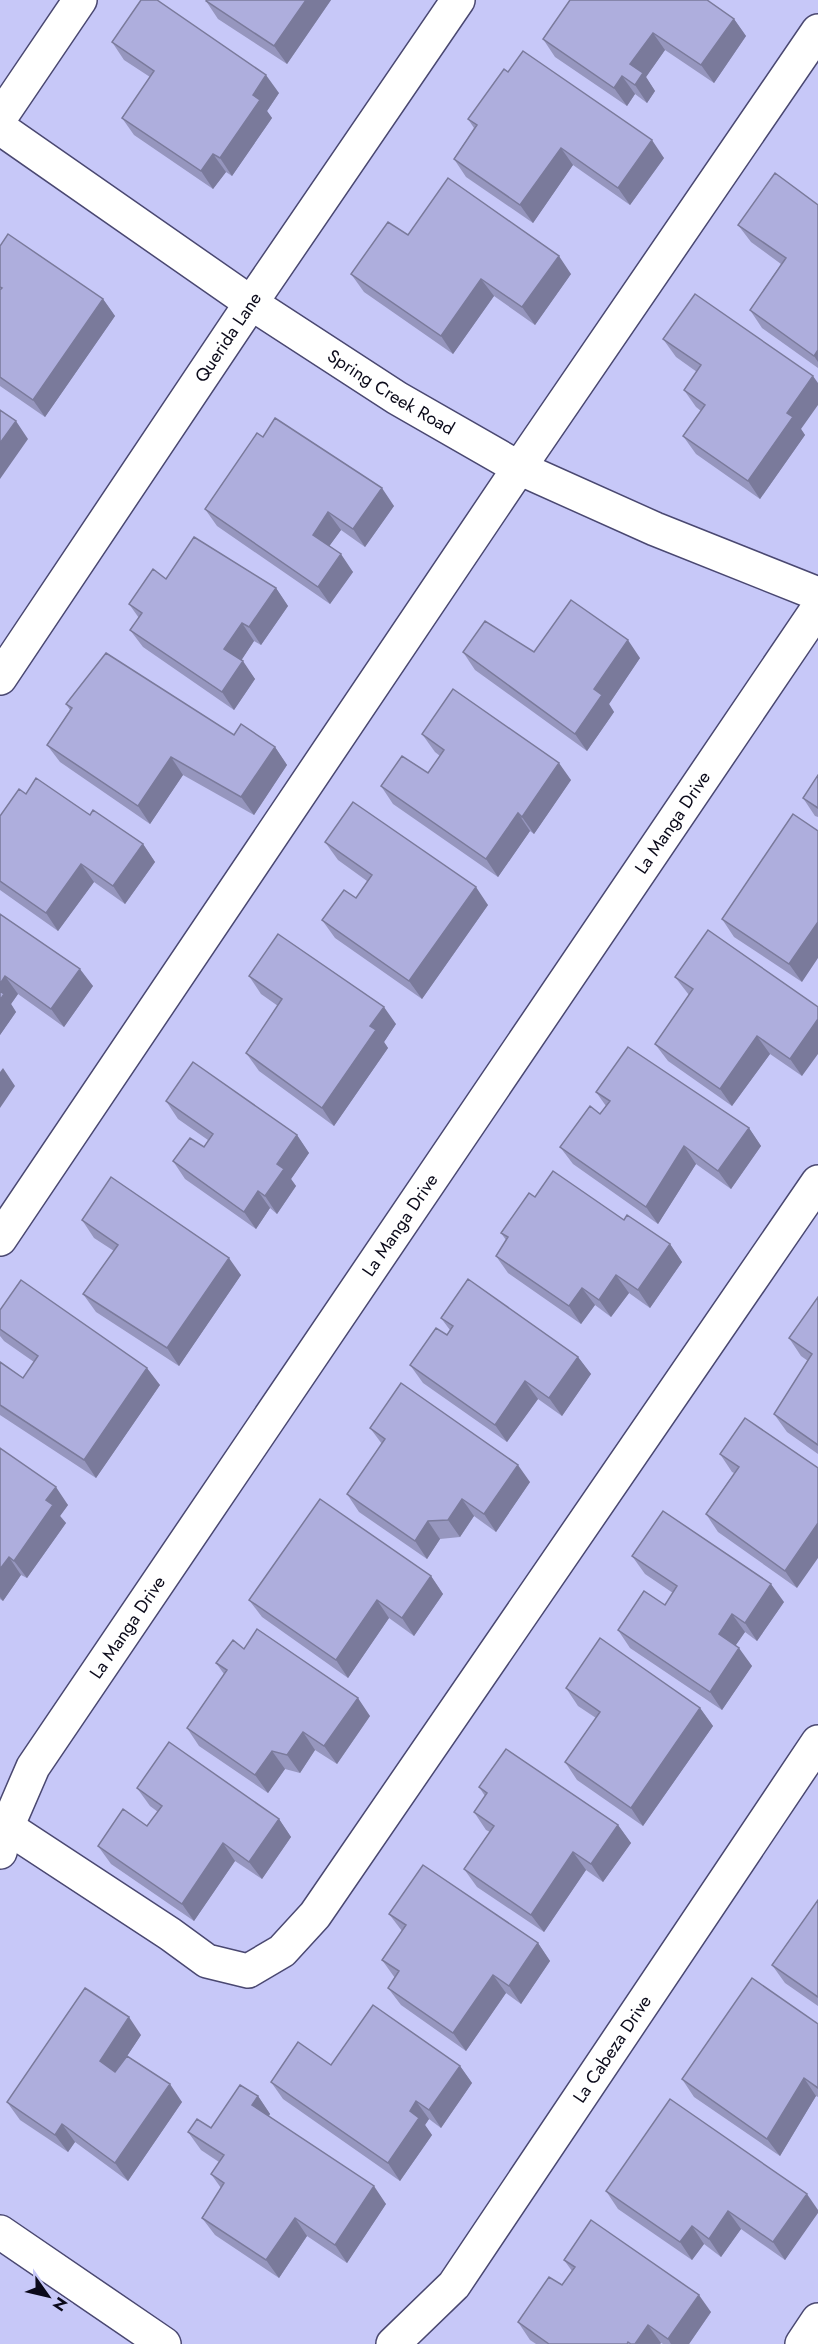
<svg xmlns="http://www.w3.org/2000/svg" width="818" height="2344" font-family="Jost,sans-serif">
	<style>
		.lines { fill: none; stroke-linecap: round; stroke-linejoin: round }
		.minor-casing { stroke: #4a4871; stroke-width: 36 }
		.minor { stroke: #fff; stroke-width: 33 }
		.wall { fill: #9696be }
		.shaded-wall { fill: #7a7a9b }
		.building { fill: #aeaedd; stroke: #7a7a9b; stroke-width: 1.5 }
		.labels { text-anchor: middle; stroke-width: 5; stroke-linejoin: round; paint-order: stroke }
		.street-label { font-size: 18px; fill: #0b0a1a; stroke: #c7c8f8 }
	</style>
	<rect width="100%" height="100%" fill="#c7c8f8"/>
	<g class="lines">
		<g class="minor-casing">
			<g id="minor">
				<path d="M0,118l80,-118"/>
				<path id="s1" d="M0,128l251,175 146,95 122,70 136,61 163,65"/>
				<path id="s2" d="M0,678l251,-375 207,-303"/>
				<path d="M0,1239l519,-771 299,-437"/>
				<path d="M7,1827l163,107 37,27 41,10 34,-20 33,-36 503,-733"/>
				<path id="s3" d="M0,1852l7,-25 26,-60 785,-1159"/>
				<path d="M0,2232l164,112"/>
				<path id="s4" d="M393,2344l61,-59 364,-543"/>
				<path d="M802,2344l16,-24"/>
			</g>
		</g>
		<use href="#minor" class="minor"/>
	</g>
	<path class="wall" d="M207,0h124l-44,64 -69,-45 -12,-18z
		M734,19l12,17 -32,47 -49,-33 -19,27 9,14 -8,12 -12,-9 -8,12 -72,-49 -12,-18z
		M112,42l167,51 -12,18 5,7 -40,58 -6,-4 -13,17 -79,-54 -12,-17 28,-41 -26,-17z
		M508,72l156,86 -34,47 -57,-40 -40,58 -67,-46 -12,-18 20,-31 -6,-9z
		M818,205v163l-56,-40 -12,-18 31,-46 -30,-22 -13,-17z
		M408,235l163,39 -36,51 -41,-29 -41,58 -89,-62 -13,-18z
		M0,246l103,53 12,17 -70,101 -45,-31z
		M663,339l138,90 4,6 -45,64 -64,-45 -13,-18 18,-25 -5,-4 -12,-17 13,-18 -21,-15z
		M263,437l131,69 -29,41 -24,-17 -12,16 24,26 -23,32 -113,-78 -12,-17z
		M166,579l110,9 12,18 -27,39 -7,-4 -13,19 14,19 -21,31 -91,-63 -13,-17 9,-12 -10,-14z
		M463,652h71l106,6 -31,46 5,8 -27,39 -112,-81z
		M66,704l168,31 41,12 12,18 -33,50 -71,-40 -33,49 -90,-62 -13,-17 23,-35z
		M422,734l149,46 -37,54 -4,-3 -32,46 -105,-73 -12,-18 47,-13 12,-17 -5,-4z
		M818,775v42l-3,-1 -12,-18z
		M26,794l64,21 53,29 12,18 -30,42 -31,-22 -36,49 -58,-41v-74z
		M793,814l9,168 -68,-45 -12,-18z
		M325,842l163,63 -66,94 -87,-61 -13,-18 34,-22 11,-17 -29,-21z
		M0,914l93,72 -29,41 -46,-33 -7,10 5,8 -16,23z
		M249,976l147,48 -12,18 4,6 -54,78 -75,-55 -13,-18 32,-47 -17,-12z
		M675,977l143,30 -16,69 -32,-22 -38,52 -64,-45 -13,-17 34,-49z
		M596,1092l153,36 12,18 -30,43 -35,-25 -38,60 -85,-60 -13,-17 40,-33 6,-8z
		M166,1101l131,34 12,18 -18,26 5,7 -19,28 -7,-6 -14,21 -71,-50 -12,-18 31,-14 4,-7 -30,-21z
		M535,1197l89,23 46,24 12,18 -32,46 -21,-15 -18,24 -16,-12 -14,19 -73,-51 -12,-17 10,-16 -5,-7z
		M82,1220l159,55 -62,91 -83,-54 -13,-18 31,-43 -20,-13z
		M818,1297v157l-31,-22 -13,-18 34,-53 -7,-5 -12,-18z
		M0,1310l160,75 -64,93 -96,-63v-53l23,16 11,-16 -30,-21 -4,-5z
		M441,1318l137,39 13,17 -29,42 -24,-17 -31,43 -84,-59 -13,-18 37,-30 3,-5z
		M745,1418l52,170 -79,-56 -12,-18 28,-41 -2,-1 -12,-18z
		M370,1428l160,54 -34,50 -22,-16 -14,21 -20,2 -13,20 -68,-47 -12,-18 35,-50z
		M0,1448l68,57 -8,11 6,7 -39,55 -6,-3 -18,26 -3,-2z
		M632,1556l152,46 -27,39 -12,-9 -10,14 17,20 -30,44 -92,-62 -12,-18 47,-25 8,-12 -28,-19z
		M431,1576l12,18 -29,42 -25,-18 -41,60 -86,-61 -13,-17z
		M244,1649l126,67 -33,48 -22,-14 -15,23 -15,-4 -17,24 -69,-47 -12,-18 37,-54 -8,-11z
		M566,1688l134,20 13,18 -70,100 -66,-46 -12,-18 31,-44 -18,-12z
		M479,1787l139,38 13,18 -28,39 -17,-12 -42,62 -67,-45 -13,-18 26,-37 -4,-2 -12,-18 11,-16z
		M137,1788l142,31 12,18 -29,42 -27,-18 -41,60 -83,-57 -13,-18 49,-20 11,-14 -8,-6z
		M818,1900v106l-33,-23 -13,-18z
		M389,1914l149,29 12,18 -29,43 -15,-11 -40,58 -65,-46 -13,-17 7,-10 -13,-18 20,-29z
		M818,2024v73l-2,-1 -36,60 -86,-59 -12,-18z
		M141,2035l-14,21 55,46 -54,79 -53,-39 -7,10 -48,-32 -13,-18z
		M331,2065l129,1 12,17 -31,45 -12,-9 -4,6 7,10 -32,46 -117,-82 -12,-17z
		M258,2096l12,18 -1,2 117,88 -39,59 -40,-27 -28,42 -64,-43 -13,-17 19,-30 -10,-14 8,-12 -18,-12 -13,-18 23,-4z
		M606,2191l212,19 -33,50 -44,-31 -20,28 -17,-13 -12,16 -74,-51z
		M564,2260l147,52 -22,32h-26l-2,-1 -1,1h-124l-6,-4 -12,-18 44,-37 10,-14z"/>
	<path class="shaded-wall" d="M306,0h25l-44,64 -13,-18z
		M734,19l12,17 -32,47 -13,-18z
		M653,33l12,17 -19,27 9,14 -8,12 -12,-18 -5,-21z
		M266,75l13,18 -12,18 5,7 -40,58 -12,-18 33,-63z
		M622,76l13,18 -8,12 -13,-18z
		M652,140l12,18 -34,47 -12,-17z
		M561,148l12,17 -40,58 -13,-18z
		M213,154l13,18 -13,17 -12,-18z
		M559,256l12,18 -36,51 -13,-18z
		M481,279l13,17 -41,58 -12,-18z
		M103,299l12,17 -70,101 -12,-17z
		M818,350v12l-4,-6z
		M813,376l5,7v22l-17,24 4,6 -45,64 -12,-18 39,-68z
		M16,421l12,18 -28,40v-36z
		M382,488l12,18 -29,41 -12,-18z
		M328,512l13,18 -16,22 -12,-17z
		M341,554l12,18 -23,32 -12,-17z
		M276,588l12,18 -27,39 -12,-18z
		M242,623l12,18 -17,26 -13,-18z
		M628,640l12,18 -31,46 5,8 -27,39 -12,-17 19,-45z
		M243,661l12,18 -21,31 -12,-18z
		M275,747l12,18 -33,50 -13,-18z
		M171,757l12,18 -33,49 -12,-18z
		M559,763l12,17 -37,54 -12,-17z
		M518,813l12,18 -32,46 -12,-18z
		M143,844l12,18 -30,42 -12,-18z
		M81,864l13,18 -36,49 -12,-18z
		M476,887l12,18 -66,94 -13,-18z
		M818,922v36l-16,24 -13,-18z
		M80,969l13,17 -29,41 -13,-18z
		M5,976l13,18 -7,10 5,8 -16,23v-51z
		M384,1007l12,17 -12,18 4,6 -54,78 -12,-18 48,-82z
		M818,1019v35l-16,22 -12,-17z
		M757,1036l13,18 -38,52 -12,-17z
		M3,1068l12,18 -15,22v-36z
		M749,1128l12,18 -30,43 -13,-18z
		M297,1135l12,18 -18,26 5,7 -19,28 -12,-18 12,-32z
		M684,1146l12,18 -38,60 -12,-17z
		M258,1191l12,17 -14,21 -12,-17z
		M670,1244l12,18 -32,46 -12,-18z
		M229,1258l12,17 -62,91 -12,-18z
		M616,1275l13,18 -18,24 -12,-17z
		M582,1288l13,17 -14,19 -12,-18z
		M578,1357l13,17 -29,42 -13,-18z
		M147,1368l13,17 -64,93 -12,-18z
		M525,1381l13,18 -31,43 -12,-17z
		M518,1465l12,17 -34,50 -12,-18z
		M56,1487l12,18 -8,11 6,7 -39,55 -13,-17 32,-61z
		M462,1499l12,17 -14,21 -12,-17z
		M428,1521l12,18 -13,20 -12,-18z
		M818,1523v35l-21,30 -12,-17z
		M9,1557l12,18 -18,26 -3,-4v-28z
		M431,1576l12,18 -29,42 -12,-18z
		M771,1584l13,18 -27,39 -12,-18z
		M377,1600l12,18 -41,60 -12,-18z
		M732,1614l13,18 -14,20 -12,-18z
		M739,1648l13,18 -30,44 -12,-18z
		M358,1698l12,18 -33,48 -13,-18z
		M700,1708l13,18 -70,100 -12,-18z
		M303,1732l12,18 -15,23 -13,-18z
		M272,1751l13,18 -17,24 -13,-18z
		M279,1819l12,18 -29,42 -13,-17z
		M618,1825l13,18 -28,39 -12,-18z
		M223,1843l12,18 -41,60 -12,-17z
		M573,1852l13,18 -42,62 -13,-17z
		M538,1943l12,18 -29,43 -12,-18z
		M493,1975l13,18 -40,58 -13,-18z
		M129,2017l12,18 -29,44 -12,-18z
		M460,2066l12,17 -31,45 -12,-18z
		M804,2078l12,18 -36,60 -13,-17z
		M170,2084l12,18 -54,79 -13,-18z
		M258,2096l12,18 -6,8 -12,-17z
		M416,2101l13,18 -4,6 7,10 -32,46 -12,-18 22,-52z
		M62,2124l13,18 -7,10 -13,-17z
		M374,2186l12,18 -39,59 -12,-18z
		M807,2194l11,16v3l-33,47 -12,-18z
		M728,2211l13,18 -20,28 -12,-18z
		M295,2218l12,18 -28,42 -13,-18z
		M692,2226l12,18 -12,16 -12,-18z
		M699,2295l12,17 -22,32h-18l-3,-5z
		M648,2325l13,18 -1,1h-25z"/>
	<path class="building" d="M141,0h16l109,75 -13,20 7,5 -40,58 -7,-4 -12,17 -79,-53 32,-47 -42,-29z
		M207,0h99l-32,46 -68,-45z
		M570,0h137l27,19 -33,46 -48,-32 -23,31 13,9 -8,12 -13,-9 -8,12 -71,-49z
		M523,51l129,89 -34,48 -57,-40 -41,57 -66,-46 23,-34 -9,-6 36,-50 4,3z
		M775,173l43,32v145l-4,6 -64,-46 36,-52 -48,-33z
		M448,178l111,78 -37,51 -41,-28 -40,57 -90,-62 37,-52 20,13z
		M8,234l95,65 -70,101 -33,-23v-87l2,-2 -2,-1v-41z
		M695,294l118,82 -26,37 6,4 -45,64 -65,-45 22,-31 -21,-15 17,-25 -38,-26z
		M0,410l16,11 -16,22z
		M275,418l107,70 -29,41 -25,-17 -15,23 28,19 -23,33 -113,-78 52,-76 6,4z
		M194,537l82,51 -27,39 -7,-4 -18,26 19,12 -21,31 -92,-62 12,-17 -13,-9 24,-35 13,10z
		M571,600l57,40 -34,49 8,6 -27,39 -112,-82 22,-31 49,31z
		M106,653l128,82 7,-11 34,23 -34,50 -70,-40 -33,49 -91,-61 25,-37 -6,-4z
		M453,689l106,74 -37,54 -4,-4 -32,46 -105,-73 21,-30 26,17 16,-23 -22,-16z
		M818,775v33l-15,-10z
		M36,778l54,37 3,-5 50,34 -30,42 -32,-22 -35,49 -46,-32v-65l19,-27 7,5z
		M353,802l123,85 -67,94 -87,-61 22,-30 12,8 16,-23 -47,-33z
		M793,814l25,17v91l-29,42 -67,-45z
		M0,914l80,55 -29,40 -46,-33 -5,8z
		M708,930l110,77v12l-28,40 -33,-23 -37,53 -65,-45 38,-55 -18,-12z
		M278,934l106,73 -14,19 6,4 -54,78 -76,-55 36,-54 -33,-23z
		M0,991l4,3 -4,6z
		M628,1047l121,81 -31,43 -34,-25 -38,61 -86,-60 30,-41 10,8 10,-13 -14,-9z
		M193,1062l104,73 -20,29 7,5 -19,27 -7,-5 -14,21 -71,-51 17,-23 14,9 9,-13 -47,-33z
		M553,1171l71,49 3,-5 43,29 -32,46 -22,-15 -17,25 -17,-12 -13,18 -73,-50 12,-19 -7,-4 28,-40 6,4z
		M111,1177l118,81 -62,90 -84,-54 35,-49 -36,-25z
		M468,1279l110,78 -29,41 -24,-17 -30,44 -85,-60 26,-37 11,7 6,-9 -12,-8z
		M21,1280l126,88 -63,92 -84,-55v-43l23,16 15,-22 -38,-27v-19z
		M818,1297v148l-44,-31 38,-60 -23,-16z
		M401,1383l117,82 -34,49 -22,-15 -14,21 -20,1 -13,20 -68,-47 38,-55 -15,-11z
		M745,1418l73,50v55l-33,48 -79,-57 33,-47 -19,-13z
		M0,1448l56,39 -10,13 7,5 -39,56 -5,-4 -9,12z
		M320,1499l111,77 -29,42 -25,-18 -41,60 -87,-60z
		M663,1511l108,73 -26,39 -13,-9 -13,20 20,14 -29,44 -92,-62 26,-39 21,14 12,-19 -45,-30z
		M257,1629l101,69 -34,48 -21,-14 -16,23 -15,-4 -17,24 -68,-47 40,-58 -11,-7 17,-23 11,9z
		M600,1638l100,70 -69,100 -66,-46 35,-50 -34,-24z
		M169,1742l110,77 -30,43 -26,-19 -41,61 -84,-58 25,-37 24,17 15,-20 -25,-18z
		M506,1749l112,76 -27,39 -18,-12 -42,63 -67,-46 30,-43 -20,-14 13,-19 -8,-6z
		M423,1865l115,78 -29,43 -16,-11 -40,58 -65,-45 11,-17 -17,-11 24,-35 -17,-11z
		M818,1900v97l-46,-32z
		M752,1978l66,46v64l-14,-10 -37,61 -85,-60z
		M85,1988l44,29 -29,44 15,11 12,-16 43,28 -55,79 -53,-39 -7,11 -48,-33z
		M373,2005l87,61 -31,44 -13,-9 -6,10 9,7 -31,45 -117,-81 27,-40 33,23z
		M240,2085l18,11 -6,9 122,81 -39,59 -40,-27 -29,42 -64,-42 22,-35 -13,-9 13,-19 -36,-23 9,-13 14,9z
		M670,2099l137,95 -34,48 -45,-31 -19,28 -17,-13 -12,16 -74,-51z
		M591,2220l108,75 -31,44 -20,-14 -13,19h-4l-3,-2 -1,2h-78l-31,-22 31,-45 13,8 13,-18 -11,-7z"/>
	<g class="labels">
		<g class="street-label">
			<text dy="6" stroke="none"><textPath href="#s2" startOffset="410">Querida Lane</textPath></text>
			<text dy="6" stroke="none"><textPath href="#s1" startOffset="472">Spring Creek Road</textPath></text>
			<text dy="6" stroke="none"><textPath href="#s3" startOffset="1232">La Manga Drive</textPath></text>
			<text dy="6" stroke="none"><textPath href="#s3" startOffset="746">La Manga Drive</textPath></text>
			<text dy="6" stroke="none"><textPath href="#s3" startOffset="260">La Manga Drive</textPath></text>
			<text dy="6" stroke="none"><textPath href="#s4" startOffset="369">La Cabeza Drive</textPath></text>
		</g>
	</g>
	<g transform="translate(48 2296) rotate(124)" stroke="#c7c8f8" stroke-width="4.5" paint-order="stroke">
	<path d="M0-4.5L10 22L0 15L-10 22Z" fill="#0b0a1a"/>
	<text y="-9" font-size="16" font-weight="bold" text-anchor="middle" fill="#0b0a1a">N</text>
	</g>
</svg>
